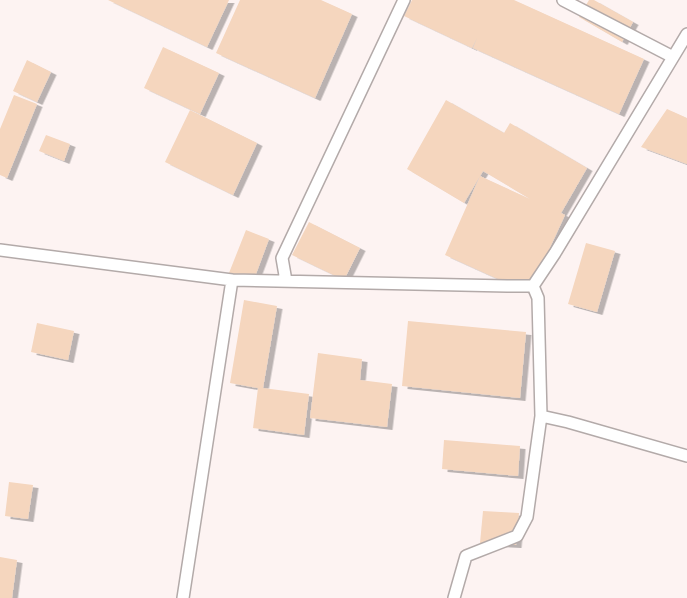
<svg xmlns="http://www.w3.org/2000/svg" width="687" height="598" font-family="Signika,sans-serif">
	<style>
		.building { fill: #f5d6be; filter: url(#shadow) }
		.lines { fill: none; stroke-linecap: round; stroke-linejoin: round }
		.street-casing { stroke: #b3aaa9; stroke-width: 14 }
		.street { stroke: #fff; stroke-width: 11 }
	</style>
	<defs>
		<filter id="shadow"><feDropShadow dx="5.5" dy="3" stdDeviation="0" flood-color="#0004"/></filter>
	</defs>
	<rect width="100%" height="100%" fill="#fdf3f2"/>
	<path class="building" d="M108,0h121l-22,47z
		M240,0h81l31,14 -37,84 -99,-45z
		M412,0h102l130,59 -25,55 -146,-66 4,-10 -5,10 -68,-32z
		M589,0h5l39,22 -11,20 -43,-25z
		M163,47l56,26 -19,41 -56,-26z
		M27,60l24,12 -14,30 -24,-11z
		M14,95l23,9 -30,74 -7,-3v-46z
		M446,100l58,33 6,-10 77,45 -26,45 4,2 -36,78 -84,-38 35,-79 50,23 -47,-28 -19,32 -57,-34z
		M667,109l20,9v46l-46,-17z
		M190,110l67,33 -24,52 -68,-33z
		M46,135l24,9 -6,17 -25,-10z
		M309,222l51,26 -16,32 -52,-25z
		M246,230l23,9 -16,43 -24,-9z
		M586,243l29,8 -18,61 -29,-8z
		M244,300l33,6 -14,82 46,6 -5,41 -51,-7 5,-40 -28,-5z
		M408,321l118,11 -6,66 -118,-12z
		M37,323l37,8 -6,29 -37,-8z
		M318,353l44,6 -2,21 32,4 -5,43 -77,-9z
		M444,440l76,6 -2,30 -76,-7z
		M9,482l24,3 -5,34 -23,-3z
		M483,511l36,2 -3,32 -36,-2z
		M0,557l17,3 -5,38h-12z"/>
	<g class="lines">
		<g class="street-casing">
			<path id="street" d="M563,0l110,57
				M0,250l232,30 275,6h26l22,-33 132,-219
				M286,281l-4,-23 122,-258
				M541,416l27,6 119,34
				M183,598l49,-318
				M454,598l12,-42 51,-20 10,-19 14,-101 -3,-118 -5,-12"/>
		</g>
		<use href="#street" class="street"/>
	</g>
</svg>
